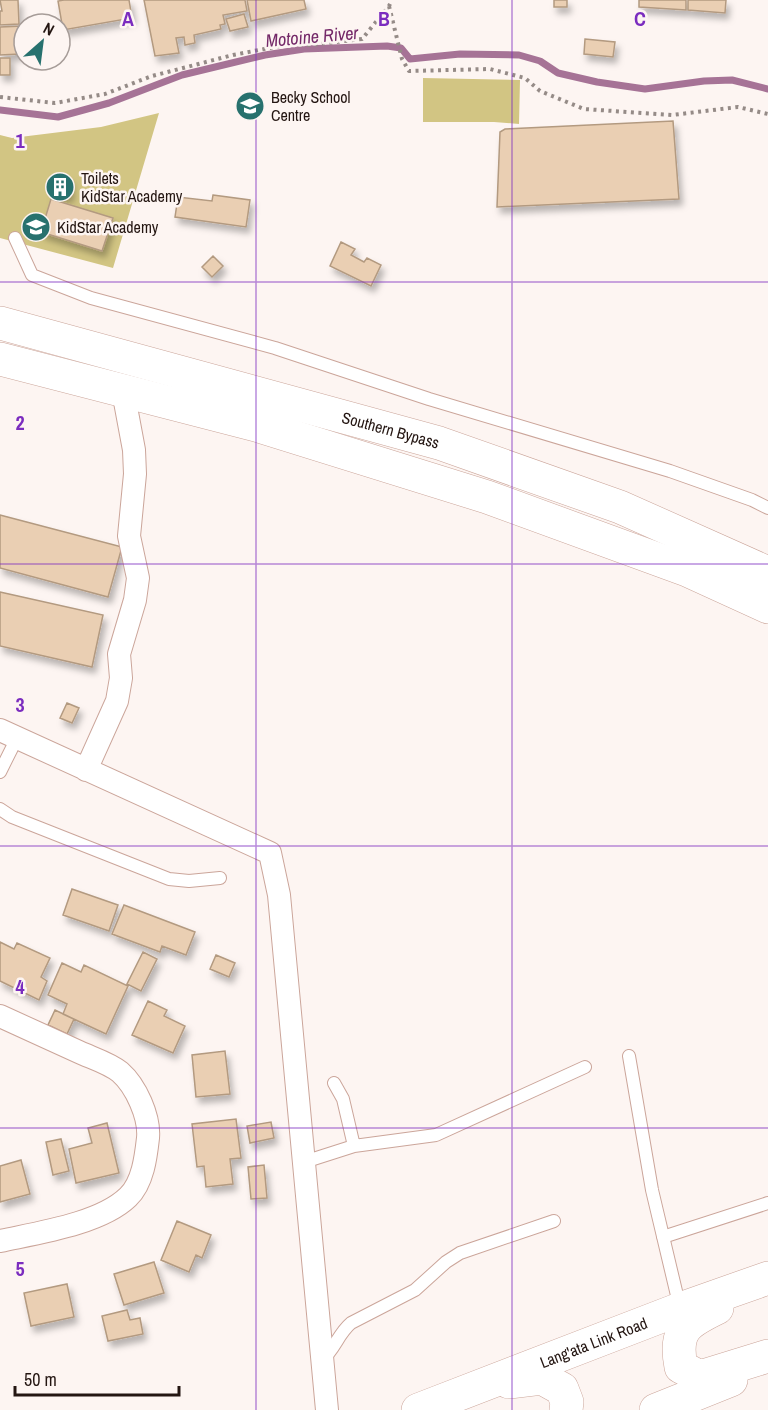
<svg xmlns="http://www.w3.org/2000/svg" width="768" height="1410" font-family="'Archivo Narrow',sans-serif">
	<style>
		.green { fill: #d2c583 }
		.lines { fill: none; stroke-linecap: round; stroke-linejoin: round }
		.stream { stroke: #a67396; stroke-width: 7 }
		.building { fill: #eacfb3; stroke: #b39a80; stroke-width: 1.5; filter: url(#shadow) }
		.lane-casing { stroke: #cba59a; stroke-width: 14 }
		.street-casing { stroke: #cba59a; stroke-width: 24 }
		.secondary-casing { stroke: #cba59a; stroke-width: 34 }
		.highway-casing { stroke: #cba59a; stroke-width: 34 }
		.path { stroke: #958b87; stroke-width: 4; stroke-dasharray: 3 4.5; stroke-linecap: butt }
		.lane { stroke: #fff; stroke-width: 12 }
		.street { stroke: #fff; stroke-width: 22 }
		.secondary { stroke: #fff; stroke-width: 33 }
		.highway { stroke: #fff; stroke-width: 33 }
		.grid { fill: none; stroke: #7b2cbf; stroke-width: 1.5; stroke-opacity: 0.55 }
		.labels { text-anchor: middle; stroke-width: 5; stroke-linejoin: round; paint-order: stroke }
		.poi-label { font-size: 16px; fill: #241612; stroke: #fdf5f2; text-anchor: start }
		.street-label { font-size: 16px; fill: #241612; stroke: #fdf5f2 }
		.water-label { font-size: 18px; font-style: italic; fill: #742868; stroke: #fdf5f2 }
		.grid-label { font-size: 20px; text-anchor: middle; font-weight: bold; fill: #7b2cbf; stroke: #fdf5f2; stroke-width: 5; stroke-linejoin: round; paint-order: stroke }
	</style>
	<defs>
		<filter id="shadow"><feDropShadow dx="3.5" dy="6" stdDeviation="3" flood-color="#0004"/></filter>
	</defs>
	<rect width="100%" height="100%" fill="#fdf5f2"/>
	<path class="green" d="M423,78l97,2 -1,44 -25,-2h-71z
		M159,113l-46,155 -113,-30v-103l12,3 89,-11z"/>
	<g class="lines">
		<path class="stream" d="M0,110l58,7 51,-14 73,-28 83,-20 39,-6 83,-3 14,2 9,11 50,-5 59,1 21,6 18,12 39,9 48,7 59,-8 28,-1 36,9"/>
	</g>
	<path class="building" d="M0,0h18l1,24 -19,1v-14h2z
		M64,0h65l3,18 -69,12 -5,-29z
		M144,0h101l2,11 -24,4 2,9 -5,1 1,4 -27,6 1,8 -10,2 -1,-8 -8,1 3,15 -24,3z
		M247,0h57l2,9 -55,12z
		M554,0h13v7h-13z
		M639,0h47v10l-47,-3z
		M688,0h38l-1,13 -37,-3z
		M244,14l4,13 -18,4 -4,-12z
		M24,26v14h-5l1,14 -20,1v-28z
		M585,39l30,3 -2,15 -29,-3z
		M0,58h10v17h-10z
		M673,121l6,78 -182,8 3,-75 5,-3z
		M51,178h19v18h-19z
		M213,195l37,5 -4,27 -71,-10 3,-20 34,4z
		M51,199l62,19 -11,33 -61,-19z
		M341,242l14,7 -4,6 13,7 3,-4 14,7 -10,21 -41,-20z
		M213,256l10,10 -11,11 -10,-10z
		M0,515l122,32 -14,50 -108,-29z
		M0,592l103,23 -11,52 -92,-21z
		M67,703l12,5 -7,15 -12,-5z
		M72,889l46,16 -9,26 -46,-16z
		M124,905l71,27 -9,23 -24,-9 -2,6 -48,-18z
		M0,942l14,7 3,-6 33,15 -9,19 6,4 -8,19 -39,-19z
		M143,952l14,7 -16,32 -14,-7z
		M216,955l19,8 -6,14 -19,-8z
		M62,963l19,9 3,-7 44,21 -22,48 -43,-20 4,-10 -19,-9z
		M148,1001l19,9 -3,6 21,10 -12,27 -41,-18z
		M55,1010l19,9 -7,15 -19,-9z
		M225,1051l5,43 -34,3 -4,-42z
		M236,1119l5,39 -11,1 3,25 -27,3 -2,-21 -7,1 -5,-43z
		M271,1122l3,16 -24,5 -3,-17z
		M107,1123l12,50 -43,10 -7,-34 23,-6 -4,-15z
		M61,1139l8,32 -16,4 -7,-33z
		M21,1160l9,34 -30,8v-36z
		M264,1165l3,33 -16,1 -3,-32z
		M177,1221l34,14 -9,23 -6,-3 -7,17 -28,-12z
		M154,1262l10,31 -40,12 -10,-31z
		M67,1284l7,33 -43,9 -7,-33z
		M127,1310l3,10 10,-2 3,16 -35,7 -6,-25z"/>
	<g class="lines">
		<g class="lane-casing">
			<path id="lane" d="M15,238l17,37 59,23 184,50 154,51 241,72 82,29 16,8
				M0,772l17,-34
				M0,809l12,8 157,62 20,2 31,-3
				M629,1056l23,134 28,118
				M334,1083l9,16 11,47
				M304,1162l50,-16 82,-11 149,-68
				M663,1237l105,-34
				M322,1360c13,-11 16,-26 29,-37l64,-33 31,-28 14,-9 94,-32"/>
		</g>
		<g class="street-casing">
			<path id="street" d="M0,730l270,123 9,42 48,515
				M86,770l31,-69 4,-23 -2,-24 16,-54 3,-22 -9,-42 6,-62 -1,-24 -11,-59
				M0,1016c26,12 53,24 79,36 13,6 30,11 41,20 16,14 30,45 28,66 -2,18 -5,45 -20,59 -28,27 -91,36 -128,44"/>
		</g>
		<g class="secondary-casing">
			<g id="secondary">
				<path d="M717,1308c-31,15 -43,22 -36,59l19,10 68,-21"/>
				<path d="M509,1382l33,-4 20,11 5,13 -1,8"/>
				<path id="s1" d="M418,1410l262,-101 88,-31"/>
				<path d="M656,1410l75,-30"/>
			</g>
		</g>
		<g class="highway-casing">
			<g id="highway">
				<path id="s2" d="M0,323l439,120 181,64 148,66"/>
				<path d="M0,359l256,66 231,72 200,73 81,37"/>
			</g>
		</g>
		<path class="path" d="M389,6l13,53 7,12 81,-2 35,9 15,13 44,18 88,6 66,-8 30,7
			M0,97l55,6 50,-9 47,-18 81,-21 52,-10h25l52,-6 27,-33 3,-6"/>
		<use href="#lane" class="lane"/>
		<use href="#street" class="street"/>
		<use href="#secondary" class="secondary"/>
		<use href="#highway" class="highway"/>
	</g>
	<path class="grid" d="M256,0v1410M512,0v1410M0,282h768M0,564h768M0,846h768M0,1128h768"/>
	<defs>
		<g id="school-disc" transform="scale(1.5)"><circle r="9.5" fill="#27716e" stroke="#fdf5f2"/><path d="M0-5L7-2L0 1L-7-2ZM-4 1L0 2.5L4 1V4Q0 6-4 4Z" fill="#fff"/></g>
		<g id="building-disc" transform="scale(1.5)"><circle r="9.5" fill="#27716e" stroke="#fdf5f2"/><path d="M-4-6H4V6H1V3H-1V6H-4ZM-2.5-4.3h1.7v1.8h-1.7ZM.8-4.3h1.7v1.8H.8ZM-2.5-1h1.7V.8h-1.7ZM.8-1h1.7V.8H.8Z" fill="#fff"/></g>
	</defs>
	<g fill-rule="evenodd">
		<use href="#school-disc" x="250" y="106"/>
		<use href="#building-disc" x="60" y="187"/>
		<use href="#school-disc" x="36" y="227"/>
	</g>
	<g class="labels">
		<g class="poi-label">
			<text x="271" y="103">Becky School<tspan x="271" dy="18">Centre</tspan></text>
			<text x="81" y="184">Toilets<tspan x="81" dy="18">KidStar Academy</tspan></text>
			<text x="57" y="233">KidStar Academy</text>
		</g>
		<g class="street-label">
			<text dy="6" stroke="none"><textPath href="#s2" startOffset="405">Southern Bypass</textPath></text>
			<text dy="6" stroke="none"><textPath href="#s1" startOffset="188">Lang'ata Link Road</textPath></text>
		</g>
		<g class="water-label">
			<text transform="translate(312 37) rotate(-5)" y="6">Motoine River</text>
		</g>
	</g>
	<g class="grid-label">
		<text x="128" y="26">A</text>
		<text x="384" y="26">B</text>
		<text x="640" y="26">C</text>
		<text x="20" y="148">1</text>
		<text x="20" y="430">2</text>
		<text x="20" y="712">3</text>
		<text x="20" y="994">4</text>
		<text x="20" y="1276">5</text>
	</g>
	<g transform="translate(42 42) rotate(28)"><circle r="28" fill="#fdf5f2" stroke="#a69c98" stroke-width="1.5"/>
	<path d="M0-4.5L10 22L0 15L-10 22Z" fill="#27716e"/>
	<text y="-9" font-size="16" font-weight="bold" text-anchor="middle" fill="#241612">N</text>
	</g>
	<path d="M15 1386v9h164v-9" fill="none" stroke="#241612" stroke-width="3"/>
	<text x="24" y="1386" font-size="18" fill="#241612" stroke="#fdf5f2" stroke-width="4.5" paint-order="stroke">50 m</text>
</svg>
